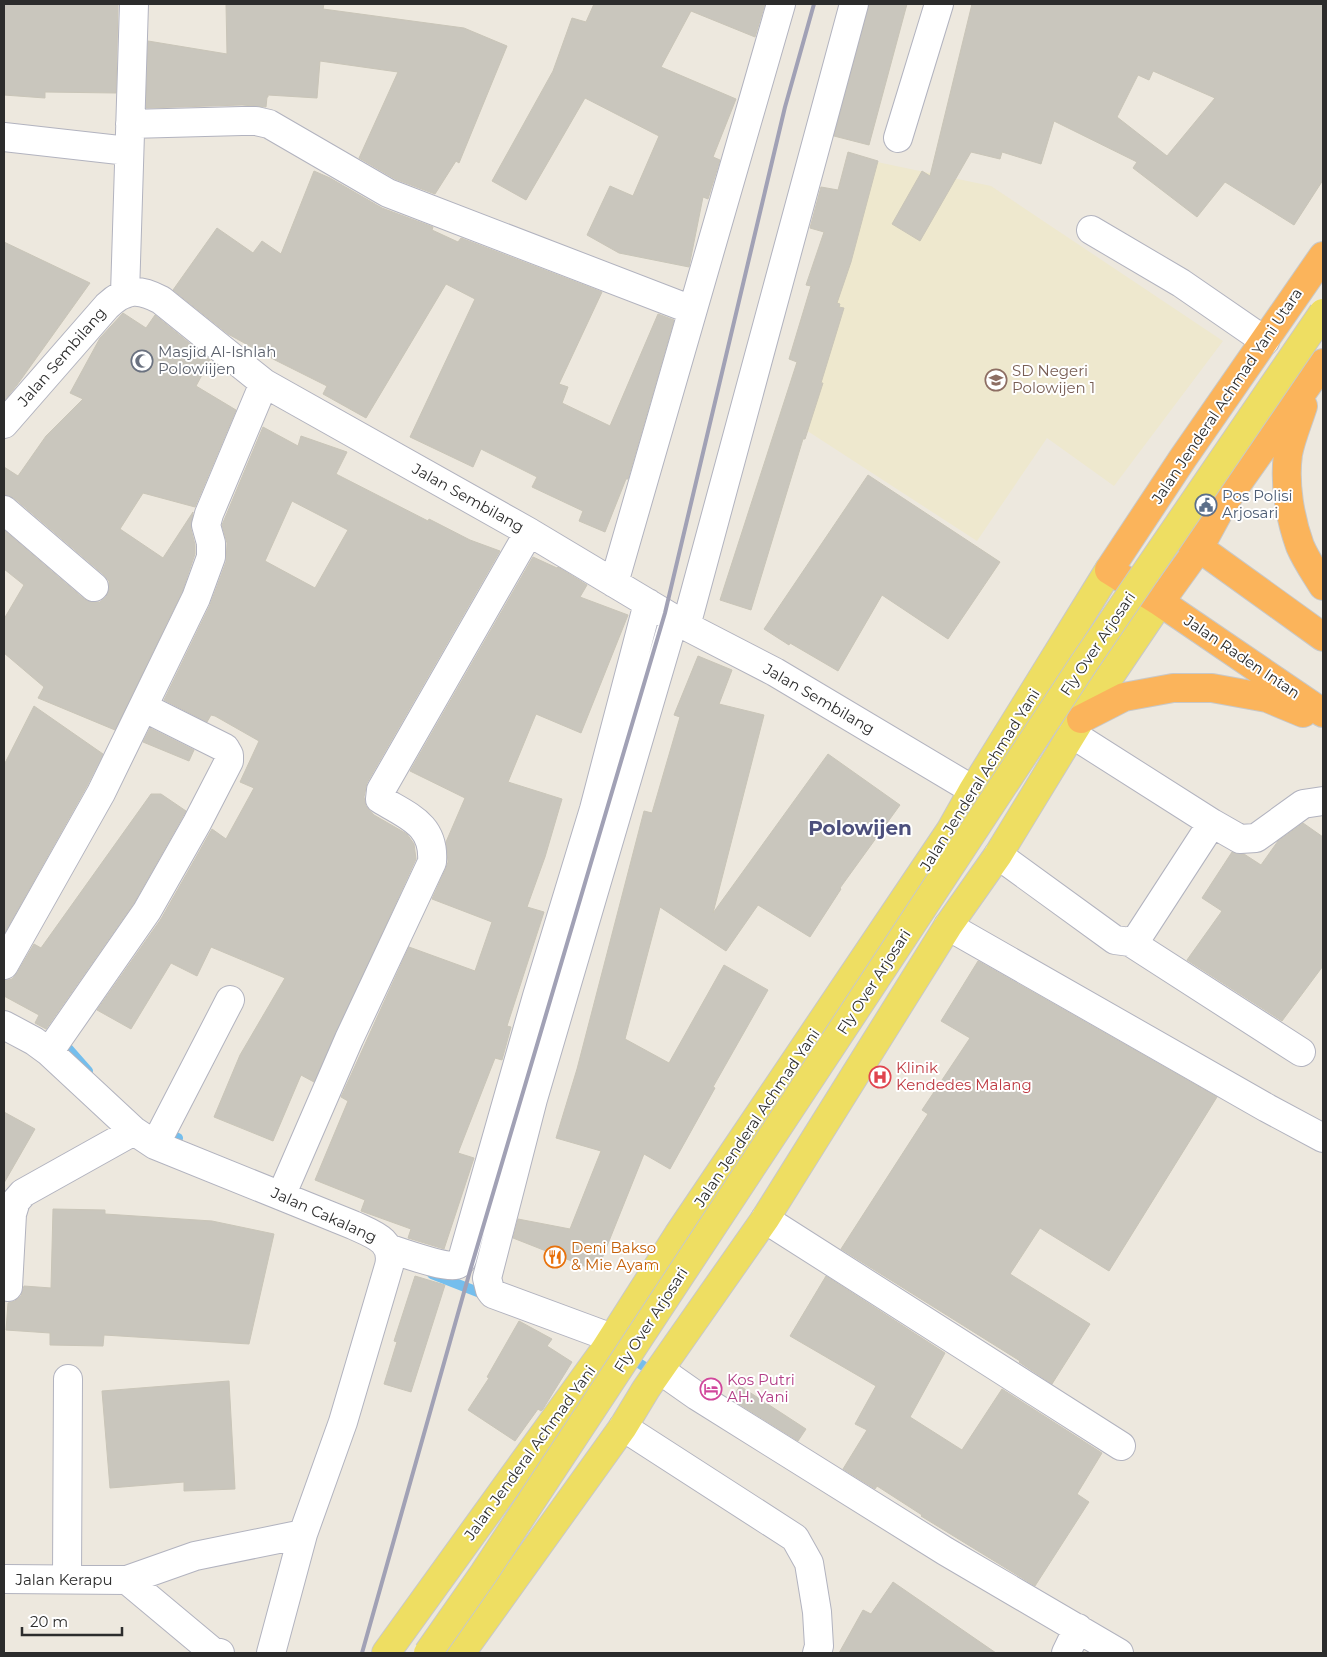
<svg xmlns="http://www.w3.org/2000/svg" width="1327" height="1657" font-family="Montserrat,sans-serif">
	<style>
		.education { fill: #eee8ce }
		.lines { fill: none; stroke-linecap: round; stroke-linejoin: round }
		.stream { stroke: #74beed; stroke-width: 10 }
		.building { fill: #c9c6bd; stroke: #c9c5b8; fill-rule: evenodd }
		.minor-casing { stroke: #b2b3bf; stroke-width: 30 }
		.major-casing { stroke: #c8c8c8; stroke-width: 30 }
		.highway-casing { stroke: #c8c8c8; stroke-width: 30 }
		.minor { stroke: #fff; stroke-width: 28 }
		.major { stroke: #eede62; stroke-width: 28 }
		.highway { stroke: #fbb45b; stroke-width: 28 }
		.rail { stroke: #a1a1b5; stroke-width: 4 }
		.major-bridge-casing { stroke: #c8c8c8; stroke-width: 30; stroke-linecap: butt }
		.major-bridge { stroke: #eede62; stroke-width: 28 }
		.labels { text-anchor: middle; stroke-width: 4; stroke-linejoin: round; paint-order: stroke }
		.worship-label { font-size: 15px; fill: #5b616d; stroke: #fff; text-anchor: start }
		.street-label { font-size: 15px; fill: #2c2c2c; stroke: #fff }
		.education-label { font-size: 15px; fill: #785e54; stroke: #fff; text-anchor: start }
		.service-label { font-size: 15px; fill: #4e5e75; stroke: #fff; text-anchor: start }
		.health-label { font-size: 15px; fill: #be3a42; stroke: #fff; text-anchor: start }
		.food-label { font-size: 15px; fill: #c56008; stroke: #fff; text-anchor: start }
		.hotel-label { font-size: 15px; fill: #b23c85; stroke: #fff; text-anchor: start }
		.district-label { font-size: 20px; font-weight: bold; fill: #4c4f7c; stroke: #fff }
	</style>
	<rect width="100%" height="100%" fill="#ede8de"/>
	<path class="education" d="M858,158l133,28 232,155 -109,145 -67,-48 -70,103 -188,-122z"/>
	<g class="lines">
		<path class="stream" d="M57,1041l9,5 22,25
			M162,1131l16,7
			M432,1274l56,22
			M627,1356l28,17"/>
	</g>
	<path class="building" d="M4,4h114l-2,89 -71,-1v6l-41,-3z
		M226,4h98l-1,5 141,19 43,18 -48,117 -3,-2 -21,33 -40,-15 -36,-21 39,-86 -78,-11 -3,37 -49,-3v2h-1l-1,10 -24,-2 -96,3 2,-67 79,13z
		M594,4h171l-10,33 -64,-26 -30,56 75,32 -23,58 7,3 -12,39 -5,-2 -14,70 -70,-14 -32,-18 23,-49 23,10 26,-60 -74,-38 -59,102 -34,-19 61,-110 19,-53 14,4z
		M869,4h38l-38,141 -35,-9z
		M972,4h351v176l-29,45 -69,-43 -28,35 -64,-49 4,-6 -83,-41 -13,43 -39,-12 -2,7 -29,-7 -51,89 -28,-17 30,-53 8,5zM1153,71l62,27 -48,58 -50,-39 21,-42 11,5z
		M848,152l30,9 -27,101 -14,41 3,1 -1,3 5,1 -23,75h2l-18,56h-2l-52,171 -31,-10 77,-238 -8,-3 22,-73 -5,-1 18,-53 -14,-4 11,-41 17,3z
		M314,171l16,7 52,30 51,19 -1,3 26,12 3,-4 141,54 -43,92 9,3 -6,16 48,23 48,-112 16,6 -46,159h-2l-21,53 -26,-11 4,-10 -51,-24 5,-10 -56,-28 -8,18 -63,-30 65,-138 -29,-15 -80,134 -43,-24 4,-8 -52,-26 -47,-26 -55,-44 44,-62 36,25 9,-12 19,13z
		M4,242l86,41 -73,102 -13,16z
		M123,313l23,15 9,-13 55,45 -14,26 40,24 -41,97 -52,-14 -23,36 43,29 30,-46 -2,17 4,16v9l-13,38 -67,138 -77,-32 6,-11 -40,-34v-34l20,-34 -20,-16v-39l80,69 8,3h8l6,-5 3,-8v-8l-5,-6 -90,-77 -10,-3v-28l14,9 28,-40 37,-37 -13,-6 30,-55z
		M263,427l35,19 3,-10 46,16 -11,22 92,47 1,-2 41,21 30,11 -133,232 -3,14 2,9 8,9 33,19 7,10 2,15 -102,223 -13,-7 -28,66 -59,-24 26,-62 45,-77 -74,-31 -14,29 -26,-13 -40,66 -34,-19 64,-91 51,-90 14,10 28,-51 -14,-6 19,-41 -44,-25 -4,-1 -4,7 -43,-22 46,-95 16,-43 1,-19 -5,-18zM292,501l56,29 -33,58 -50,-27z
		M868,475l132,87 -52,77 -66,-44 -44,76 -48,-28 -1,2 -25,-16z
		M533,557l24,11 1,-1 29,18 -7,12 48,18 -47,118 -45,-19 -28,68 54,17 -17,58 -18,50 17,5 -37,114 4,1 -9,33 -7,-2 -37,95 16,5 -30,91 -36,-11 3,-9 -50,-18 4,-11 -50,-20 33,-79 -7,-4 68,-150 66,24 17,-49 -60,-23 14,-31 2,-6 -2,-20 19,-44 -55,-27z
		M698,656l34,14 -13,34 45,11 -51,198 115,-159 72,51 -60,83 1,1 -31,48 -52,-32 -32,46 -66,-44 -35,132 44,24 55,-98 44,25 -55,97 2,1 -45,81 -26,-15 -47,117 -84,-33 5,-19 52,10 31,-78 -45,-13 21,-69 67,-258 8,2 28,-96 -6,-2z
		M34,706l69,48 -16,32 -83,148v-169z
		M150,728l44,22 -5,11 -46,-19z
		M151,794h10l25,17 -52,92 -88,126 -11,-6 4,-8 -35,-19v-15l8,-2 5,-6 17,-29 7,4z
		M1303,823l20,14v129l-41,55 -95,-61 35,-49 -20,-13 30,-46 12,2 17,11 17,-24z
		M978,961l239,136 -108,174 -69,-43 -30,46 80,50 -38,60 -33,-22 1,-1 -179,-112 87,-135 -6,-4 48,-72 -29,-17z
		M4,1112l31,17 -31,54z
		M53,1209l52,1v4l107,7 62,13 -25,110 -145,-9 -1,11 -53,-1v-12l-44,-3 2,-27 7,-2 6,-5 3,-10 27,2z
		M415,1276l30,9 -34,107 -27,-8 13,-42 -3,-1z
		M826,1276l119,77 -35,64 52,33 40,-61 100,64 -25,41 12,8 -54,84 -114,-70 1,-1 -45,-29 -2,3 -32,-20 24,-39 -12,-6 21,-38 -86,-50z
		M519,1321l33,18 -5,7 25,16 -29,47 -2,2 -3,-2 -23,32 -47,-31 21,-32 -2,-1z
		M229,1381l6,108 -51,2v-9l-74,6 -8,-97z
		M740,1386l66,43 -8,12 -67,-42z
		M893,1582l103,71h-157l24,-43 8,4z"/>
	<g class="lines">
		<g class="minor-casing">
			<path id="minor" d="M130,124l112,-3h14l13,3 119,69 304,117
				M4,137l124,14
				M898,138l41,-134
				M1091,230l90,53 84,58
				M125,294l9,-290
				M4,424l103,-118c19,-18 32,-18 54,-6l103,83 265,149 157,94 89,46 198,118
				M4,510l90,77
				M614,583l167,-579
				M686,626l168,-622
				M1212,823l28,16 16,-1 47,-34 20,-3
				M998,855l117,85 15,2 8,-5 74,-114 -140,-89
				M948,926l319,182 56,30
				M1130,942l171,110
				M4,965l97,-172 95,-195 15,-41v-14l-5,-18 3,-11 55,-131
				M4,1025l30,16 15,11 85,79 21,14 198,80c19,9 42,15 36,41l-46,156 -40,112 -32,119
				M49,1052l98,-141 50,-88 32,-62v-6l-4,-7 -82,-41
				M155,1145l75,-145
				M281,1196l68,-157 83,-177c3,-38 -25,-46 -52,-63l1,-9 148,-258
				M765,1219l356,227
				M390,1249c14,4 54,19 66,16 4,-1 6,-5 7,-9l74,-260 57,-187 54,-206
				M8,1287l4,-73 4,-13 7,-8 111,-62
				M612,1338l-119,-44 -3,-4 -3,-12 46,-179 141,-480
				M660,1370l37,26 248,155 174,102
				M623,1427l172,111 14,25 8,49 2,34 -2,7
				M4,1579l123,1 85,71 8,2
				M67,1579l1,-200
				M127,1580l68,-24 108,-22
				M1066,1653l12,-25"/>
		</g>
		<g class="major-casing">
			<path id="major" d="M386,1653l218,-302 74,-116 272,-404 23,-41 136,-220
				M461,1653l162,-226 23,-38 119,-170 183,-293 50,-71 83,-136 79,-117"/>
		</g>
		<g class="highway-casing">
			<path id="highway" d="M1323,256l-140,202 -74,112 51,32 163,111
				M1303,406c-5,16 -12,32 -15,48 -4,30 2,64 12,92 6,14 15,27 23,40
				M1184,537l139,100
				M1160,602l39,-54 24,-44 100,-141
				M1081,719l43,-22 49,-9h39l55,10 36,15"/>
		</g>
		<use href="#minor" class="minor"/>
		<use href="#major" class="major"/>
		<use href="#highway" class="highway"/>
		<path class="rail" d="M362,1653l108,-382 195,-658 120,-506 29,-103"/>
		<g class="major-bridge-casing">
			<path id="major-bridge" d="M428,1653l56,-80 600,-910 239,-350"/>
		</g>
		<use href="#major-bridge" class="major-bridge"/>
	</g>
	<defs>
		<g id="mosque-ring" transform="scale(1.125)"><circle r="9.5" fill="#fff" stroke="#6b7280" stroke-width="1.5"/><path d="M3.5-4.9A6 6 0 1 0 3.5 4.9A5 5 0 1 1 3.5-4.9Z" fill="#6b7280"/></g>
		<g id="school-ring" transform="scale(1.125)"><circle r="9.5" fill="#fff" stroke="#8d6e63" stroke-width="1.5"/><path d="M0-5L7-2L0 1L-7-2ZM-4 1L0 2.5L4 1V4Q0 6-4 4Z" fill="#8d6e63"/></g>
		<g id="civic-ring" transform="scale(1.125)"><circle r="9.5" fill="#fff" stroke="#5c6f8a" stroke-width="1.5"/><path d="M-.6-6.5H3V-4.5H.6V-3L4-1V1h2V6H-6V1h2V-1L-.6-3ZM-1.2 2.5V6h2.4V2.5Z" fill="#5c6f8a"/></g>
		<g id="hospital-ring" transform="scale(1.125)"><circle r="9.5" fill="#fff" stroke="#e0444e" stroke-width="1.5"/><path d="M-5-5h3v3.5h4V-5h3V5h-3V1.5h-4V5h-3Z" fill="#e0444e"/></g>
		<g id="restaurant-ring" transform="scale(1.125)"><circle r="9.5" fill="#fff" stroke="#e8710a" stroke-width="1.5"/><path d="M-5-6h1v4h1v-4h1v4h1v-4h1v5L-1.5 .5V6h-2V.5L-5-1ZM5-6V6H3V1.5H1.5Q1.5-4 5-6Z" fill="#e8710a"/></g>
		<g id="hotel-ring" transform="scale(1.125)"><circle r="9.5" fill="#fff" stroke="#d1479c" stroke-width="1.5"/><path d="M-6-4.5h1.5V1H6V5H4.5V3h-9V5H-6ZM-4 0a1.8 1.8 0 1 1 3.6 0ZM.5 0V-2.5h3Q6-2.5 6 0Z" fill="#d1479c"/></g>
	</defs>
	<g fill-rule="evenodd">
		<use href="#mosque-ring" x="142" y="361"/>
		<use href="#school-ring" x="996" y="380"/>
		<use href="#civic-ring" x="1206" y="505"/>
		<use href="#hospital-ring" x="880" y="1077"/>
		<use href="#restaurant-ring" x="555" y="1257"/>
		<use href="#hotel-ring" x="711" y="1389"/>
	</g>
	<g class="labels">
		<g class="worship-label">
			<text x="158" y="357">Masjid Al-Ishlah<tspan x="158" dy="17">Polowiijen</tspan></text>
		</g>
		<g class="street-label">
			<text transform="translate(62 357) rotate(-49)" y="5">Jalan Sembilang</text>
			<text transform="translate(1227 396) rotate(-56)" y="5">Jalan Jenderal Achmad Yani Utara</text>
			<text transform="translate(468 498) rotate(29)" y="5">Jalan Sembilang</text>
			<text transform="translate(1098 644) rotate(-56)" y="5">Fly Over Arjosari</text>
			<text transform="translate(1242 657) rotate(34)" y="5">Jalan Raden Intan</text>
			<text transform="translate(819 699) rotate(30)" y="5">Jalan Sembilang</text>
			<text transform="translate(980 780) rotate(-58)" y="5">Jalan Jenderal Achmad Yani</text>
			<text transform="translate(874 982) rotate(-57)" y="5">Fly Over Arjosari</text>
			<text transform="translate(757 1118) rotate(-56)" y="5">Jalan Jenderal Achmad Yani</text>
			<text transform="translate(324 1215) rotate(24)" y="5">Jalan Cakalang</text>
			<text transform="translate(651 1320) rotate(-57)" y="5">Fly Over Arjosari</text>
			<text transform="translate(530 1453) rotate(-54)" y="5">Jalan Jenderal Achmad Yani</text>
			<text x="64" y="1585">Jalan Kerapu</text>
		</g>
		<g class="education-label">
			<text x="1012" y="376">SD Negeri<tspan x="1012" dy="17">Polowijen 1</tspan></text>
		</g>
		<g class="service-label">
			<text x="1222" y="501">Pos Polisi<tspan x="1222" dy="17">Arjosari</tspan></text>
		</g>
		<g class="health-label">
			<text x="896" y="1073">Klinik<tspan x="896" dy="17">Kendedes Malang</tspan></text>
		</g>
		<g class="food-label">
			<text x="571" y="1253">Deni Bakso<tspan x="571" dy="17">&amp; Mie Ayam</tspan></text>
		</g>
		<g class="hotel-label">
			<text x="727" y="1385">Kos Putri<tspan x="727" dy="17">AH. Yani</tspan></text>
		</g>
		<g class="district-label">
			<text x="860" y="835">Polowijen</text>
		</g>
	</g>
	<rect width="1327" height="1657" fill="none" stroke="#2c2c2c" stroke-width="10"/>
	<path d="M22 1627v8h100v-8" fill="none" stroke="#2c2c2c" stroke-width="2.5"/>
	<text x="30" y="1627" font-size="15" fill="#2c2c2c" stroke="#ffffff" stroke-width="4" paint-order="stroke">20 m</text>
</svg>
